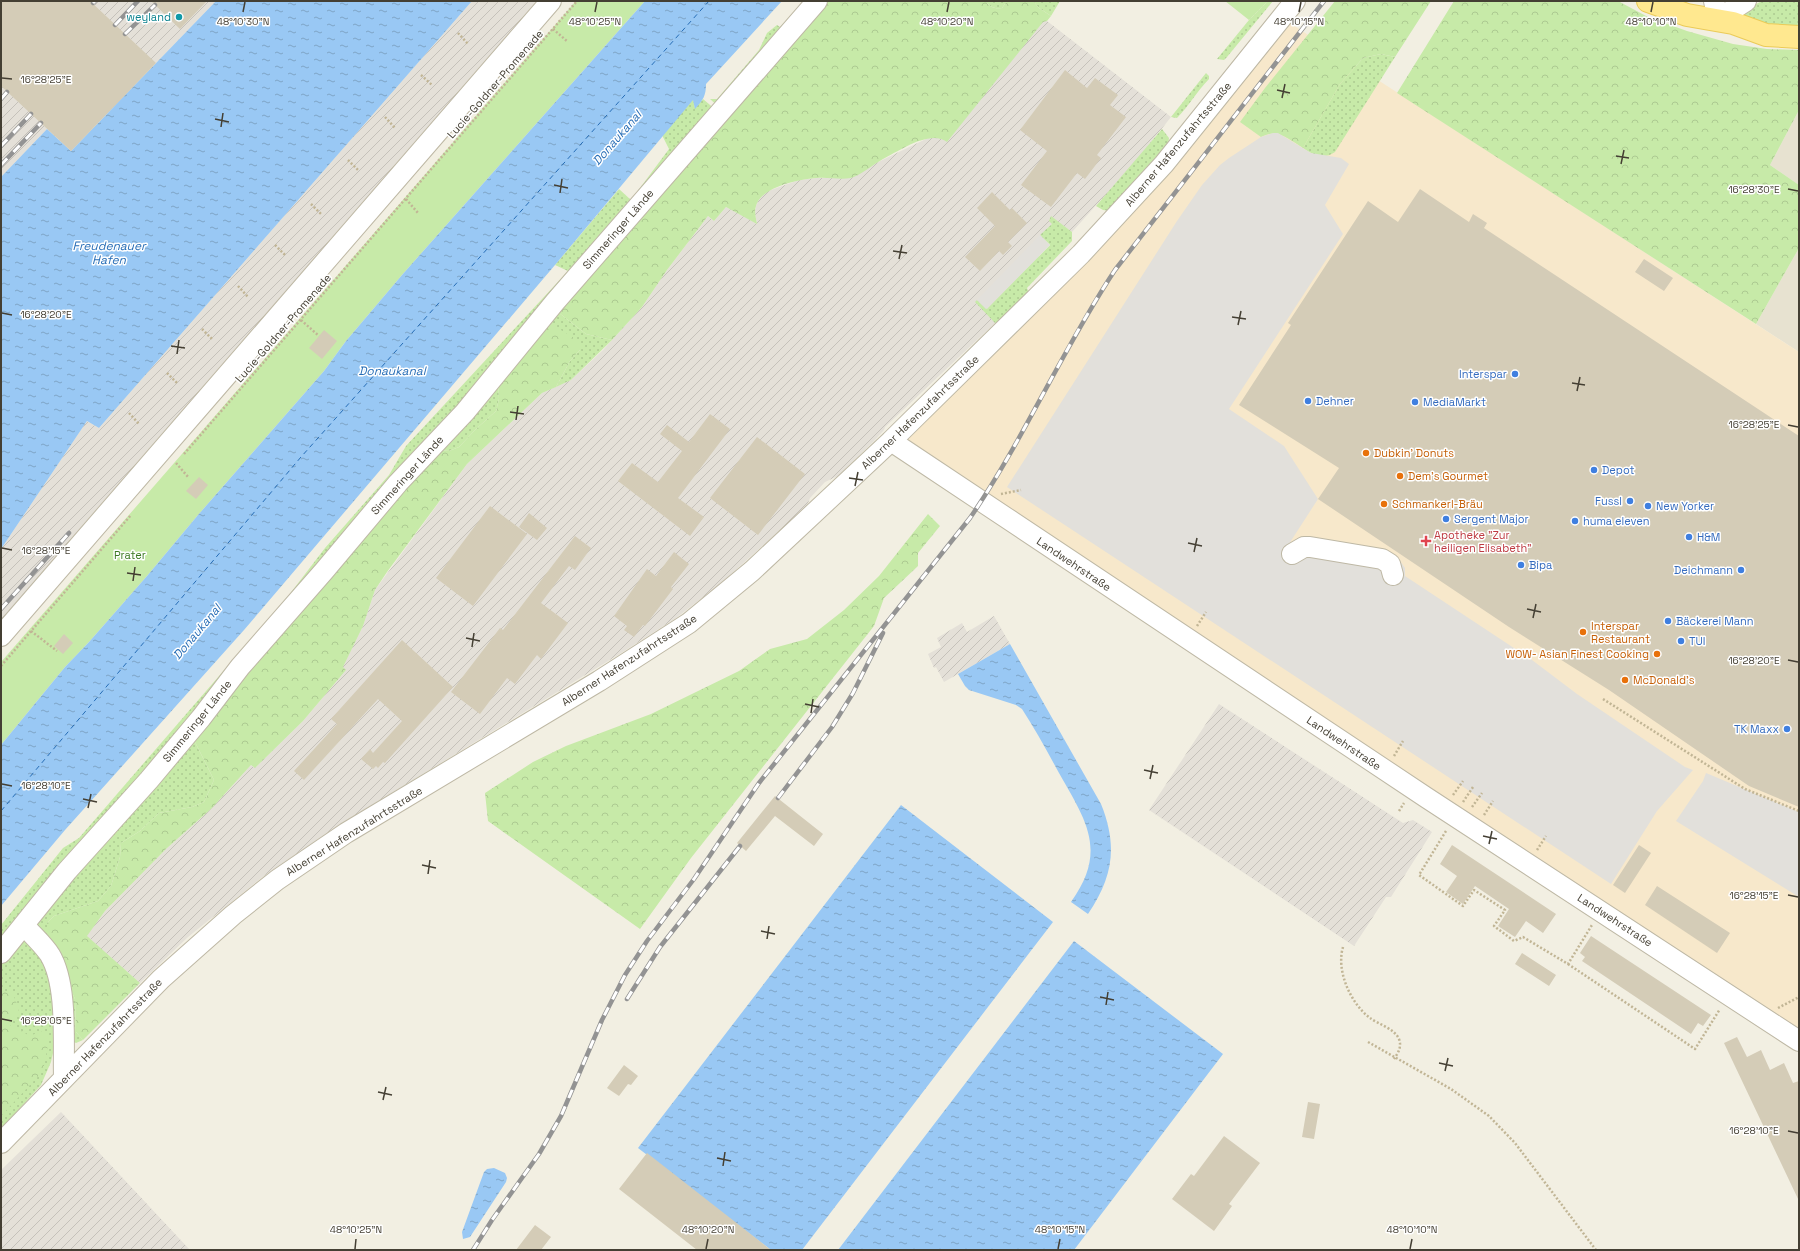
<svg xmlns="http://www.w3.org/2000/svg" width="1800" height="1251" font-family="'Space Grotesk',sans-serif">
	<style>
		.residential { fill: #e7e2d0 }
		.commercial { fill: #f7e8cb }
		.industrial { fill: url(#industrial-furrows) }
		.grass { fill: url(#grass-dots) }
		.forest { fill: url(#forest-crowns) }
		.green { fill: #c7eaa8 }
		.parking { fill: #e2e0db }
		.water { fill: url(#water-ripples) }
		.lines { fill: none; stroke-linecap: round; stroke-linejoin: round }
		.ferry { stroke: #266db6; stroke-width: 1; stroke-dasharray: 5 4; stroke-linecap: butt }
		.building { fill: #d4ccb7 }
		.minor-casing { stroke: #beb8a5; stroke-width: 22 }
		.major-casing { stroke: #ebcb58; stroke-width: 24 }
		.path { stroke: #c1b595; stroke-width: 2.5; stroke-dasharray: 2 2; stroke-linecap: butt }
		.minor { stroke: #fff; stroke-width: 20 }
		.major { stroke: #ffe88f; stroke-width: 22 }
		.rail-casing { stroke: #939393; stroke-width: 4.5 }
		.rail { stroke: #fff; stroke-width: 3; stroke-dasharray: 9; stroke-linecap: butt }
		.ticks { fill: none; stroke: #443f33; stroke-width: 1.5 }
		.culture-dot { fill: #0f9aa8; stroke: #fff; stroke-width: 1.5 }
		.shop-dot { fill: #3f7fe0; stroke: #fff; stroke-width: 1.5 }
		.food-dot { fill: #e8710a; stroke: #fff; stroke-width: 1.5 }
		.health-dot { fill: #e0444e; stroke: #fff; stroke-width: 1.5 }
		.labels { text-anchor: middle; stroke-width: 3; stroke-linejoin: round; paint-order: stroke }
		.culture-label { font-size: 11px; fill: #0d838f; stroke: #fff; text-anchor: end }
		.street-label { font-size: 11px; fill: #443f33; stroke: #fff }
		.shop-label { font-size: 11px; fill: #366cbe; stroke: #fff; text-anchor: start }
		.food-label { font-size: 11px; fill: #c56008; stroke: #fff; text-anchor: start }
		.health-label { font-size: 11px; fill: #be3a42; stroke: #fff; text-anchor: start }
		.park-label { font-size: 11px; fill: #3c7923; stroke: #fff }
		.water-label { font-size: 12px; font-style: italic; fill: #266db6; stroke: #fff }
		.ticks-label { font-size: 10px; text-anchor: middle; fill: #443f33; stroke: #fff; stroke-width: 3; stroke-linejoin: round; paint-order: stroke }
	</style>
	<defs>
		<pattern id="industrial-furrows" width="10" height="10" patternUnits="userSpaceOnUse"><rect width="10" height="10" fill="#e4e0d8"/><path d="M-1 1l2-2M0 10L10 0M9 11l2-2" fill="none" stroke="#c5c1ba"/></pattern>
		<pattern id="grass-dots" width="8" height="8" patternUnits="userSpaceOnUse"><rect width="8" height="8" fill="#c7eaa8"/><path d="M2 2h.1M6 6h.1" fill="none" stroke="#acca91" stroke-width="1.8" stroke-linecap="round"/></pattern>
		<pattern id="forest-crowns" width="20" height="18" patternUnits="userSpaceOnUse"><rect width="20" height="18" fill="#c7eaa8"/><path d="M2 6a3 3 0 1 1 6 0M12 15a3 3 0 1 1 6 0" fill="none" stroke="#acca91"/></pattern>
		<pattern id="water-ripples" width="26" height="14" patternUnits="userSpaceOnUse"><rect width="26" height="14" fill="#99c8f4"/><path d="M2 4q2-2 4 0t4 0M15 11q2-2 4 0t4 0" fill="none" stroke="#7ea4c6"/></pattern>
	</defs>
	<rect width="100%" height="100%" fill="#f2efe2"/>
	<path class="residential" d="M1799,110v75l-29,-20z
		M1799,248v104l-43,-28z"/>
	<path class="commercial" d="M1282,18l517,334v689l-908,-600 107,-103z"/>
	<path class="industrial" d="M1,1h215l-145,150 -24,-22 -46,48z
		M472,1h90l-561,641v-93l86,-128 12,7z
		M1047,21l124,96 -36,45 -63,70 -21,-15 1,7 -26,64 -31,35 -110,104 -1,3 -10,11 -36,35 -13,6 -15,16 -3,8 -87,78 -44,34 -58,37 -279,170 -74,50 -77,62 -48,46 -54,-47 19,-25 61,-62 46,-41 39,-43 4,3 48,-47 43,-51 -4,-2 21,-42 12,-36 92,-126 75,-71 29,-13 32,-30 39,-43 25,-37 41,-54 6,5 12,-14 31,16 -2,-9 1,-8 4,-9 8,-6 31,-11 18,-2h34l23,-14 56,-27 11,1 102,-116z
		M994,616l16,28 -66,38 -8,-15 -2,1 -6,-14 13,-7 -4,-9 25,-15 5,9z
		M1219,704l184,119 10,-3 19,12 -41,65h-5l-32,49 -205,-136z
		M61,1112l129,138h-189v-80z"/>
	<path class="grass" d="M804,1h7l-92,106 -9,-8h7l42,-49 8,-17 10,-8 3,2z
		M985,1h22l-5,7c-8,1 -12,-1 -17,-7z
		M1033,1h27l-9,15 -12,-8z
		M1268,1h5l-46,56 -3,3 -7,-1 32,-39z
		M1762,1h37v28l-38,-3 -24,-12z
		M1381,54l14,3 -60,95c-11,8 -22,3 -32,-4l37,-64 23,-26z
		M1206,73l3,3v3c-12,12 -20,27 -32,39l-6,-1z
		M693,99l2,9 8,-9 13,11 -715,836v-21l62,-77 16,-10 210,-243 36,-47 64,-73 17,-29 162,-175 -13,-6 64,-76 12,11 38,-51 -7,-14z
		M1162,129l7,9 -1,7 -58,66 -7,-1 -7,-4z
		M1051,216l21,16v9l-45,47 2,5 -29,29 -5,1 -20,-21 2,-2 10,9 63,-64 -10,-10 12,-11 -3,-3z
		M554,309l32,25 26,6 -41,40 -15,7 14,-26 10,-11 -36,-30z
		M498,375l1,24 -3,12 -20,18 -17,18 -10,4 -8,-1z
		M192,736l22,44 -10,22 -12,5 -33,6 -19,18 -19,12 -1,14 -9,29 -13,15 -44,15 -7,7v13l12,24 -26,-41z
		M26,937l22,26 9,72 -6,27 -10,23 -40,44v-169z
		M66,978l9,21 1,33 7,8 -7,3 -4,-2z"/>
	<path class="forest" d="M823,1h162c5,6 9,8 17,7l5,-7h26l6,7 12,8 -4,5 -4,1 -96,120c-17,-13 -48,9 -64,17 -9,5 -24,17 -32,19 -11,2 -23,-1 -34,0 -18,1 -56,9 -61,28 -2,6 0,12 1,18l-31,-17 -12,14 -6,-5 -41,54 -25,37 -30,33 -26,-6 -32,-25z
		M1335,1h96l-36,56 -14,-3 -18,4 -23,26 -37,64c-14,-9 -26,-20 -42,-11l-21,-15 25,-34z
		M1454,1h164l30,16 39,14 46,13 34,5 32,1v60l-29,55 29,20v63l-43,76 -359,-231z
		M544,320l37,22 -1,8 -10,11 -14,26 -14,6 -75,71 -80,108 -12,18 -12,36 -20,41 3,3 -43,51 -48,47 -4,-3 -39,43 -46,41 -61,62 -18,25 53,47 -57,57 -7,-8 -1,-33 -28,-63v-13l7,-7 44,-15 13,-15 9,-29 1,-14 19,-12 19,-18 33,-6 12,-5 10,-22 -22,-44 47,-62 202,-224 8,1 10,-4 17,-18 20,-18 3,-12 -1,-24z
		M928,514l12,12 -22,27v13l-34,32 -10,28 -183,232 -51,71 -152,-108 -3,-28 48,-31 33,-16 85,-32 88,-43 31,-22 37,-10 37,-29 35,-34z
		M12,991l7,19 -11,14 22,12 11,-5 6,5 1,9 -5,26 -42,45v-124z"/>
	<path class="green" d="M576,1h69l-243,274 -56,66 -22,30 -126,144 -51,61 -58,66 -24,25 -64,78v-83z
		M1225,1h43l-19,19z"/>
	<path class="parking" d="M1273,133h5l33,20 30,5 8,6 -24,41 18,29 -114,175 55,37 34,53 -31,48 6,-5 7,-3 98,19 7,10v8l127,84 45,34 108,73 8,3 -36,41 -46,73 -604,-397 170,-266 25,-36 18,-20 9,-7 32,-21z
		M1040,235l10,10 -64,64 -9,-9z
		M1706,773l93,39v85l-123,-76 27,-40z"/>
	<path class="water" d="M216,1h256l-373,427 -12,-7 -86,128v-372l46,-48 24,22z
		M645,1h137l-76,83c0,12 -3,16 -11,25l-2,-9 -138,165 -311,365 -179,200 -64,76v-161l64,-78 24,-25 58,-66 51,-61 126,-144 22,-30 56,-66z
		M1010,644l91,160c17,42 12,73 -13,110l-17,-12c37,-52 15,-81 -12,-129 -12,-22 -24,-44 -37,-64l-6,-4 -47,-15 -4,-4 -7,-12z
		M901,805l152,117 -251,328h-31l-133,-102z
		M1074,941l149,113 -149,196h-236z
		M494,1168l11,5 2,5 -1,4 -36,55 -7,2 -1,-7 22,-60 3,-3z"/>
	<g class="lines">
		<path class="ferry" d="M1,811l300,-354 408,-456"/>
	</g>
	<path class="building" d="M1,1h89l66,62 -85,88 -70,-65z
		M151,1h56l-27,28z
		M1065,70l22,18 8,-10 23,17 -8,10 16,12 -29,38 4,3 -16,21 -8,-6 -26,34 -30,-22 26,-34 -27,-21z
		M1420,189l49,33 4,-8 14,9 -3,5 315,208v371l-50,-21 -140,-96 -100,-63 -191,-128 21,-31 -100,-63 52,-80 -3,-2 80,-122 30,21z
		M992,192l18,18 2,-2 15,15 -19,19 4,4 -9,9 -4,-4 -19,20 -15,-14 30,-31 -18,-18z
		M1644,259l29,19 -9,13 -29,-19z
		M324,330l13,11 -15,18 -13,-11z
		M710,414l20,15 -52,69 26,19 -14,19 -72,-55 14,-18 26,19 24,-31 -22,-17 7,-9 22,17z
		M757,437l48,37 -47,61 -48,-37z
		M199,477l9,8 -12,14 -10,-8z
		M490,506l37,28 -54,72 -37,-28z
		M529,513l18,15 -10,12 -18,-13z
		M575,536l16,12 -16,22 -6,-4 -28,37 27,20 -27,36 -4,-4 -22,29 -8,-6 -27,36 -29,-22 49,-64 3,2z
		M674,552l15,12 -18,23 2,2 -28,37 -2,-1 -9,12 -10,-7 3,-4 -13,-10 33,-47 9,7z
		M64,634l9,9 -10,11 -9,-8z
		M402,640l51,47 -68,76 -2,-1 -5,6 -2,-2 -3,3 -12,-10 9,-10 3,4 29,-32 -24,-22 -74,81 -10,-9 43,-47 -6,-5z
		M775,796l48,38 -9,12 -39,-30 -29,35 -9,-8z
		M1452,845l104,69 -13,19 -17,-12 -11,16 -17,-11 11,-17 -34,-23 -12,18 -17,-12 11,-16 -17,-12z
		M1639,845l12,8 -26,40 -12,-8z
		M1657,886l73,47 -13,20 -72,-48z
		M1591,936l120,79 -8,11 -5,-3 -7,11 -109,-73 3,-4 -5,-4z
		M1522,953l34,22 -7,11 -34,-22z
		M1737,1037l10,20 14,-7 9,20 14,-7 9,20 6,-2v120l-75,-158z
		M624,1065l14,11 -7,9 -3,-1 -9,12 -12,-8z
		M1308,1102l12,2 -6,35 -12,-2z
		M1224,1136l36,27 -31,41 3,2 -18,25 -42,-32 19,-25 3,2z
		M647,1153l124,97h-74l-78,-61z
		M535,1225l16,12 -10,13h-25z"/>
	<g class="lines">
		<g class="minor-casing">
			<path id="minor" d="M1714,1l4,18 28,-18
				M891,441l536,357 372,243
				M1292,554l12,-7h6l72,12 8,5 3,11
				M1,636l550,-635
				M24,925c8,10 19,19 26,30 18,30 13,88 14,123
				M1,953l66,-82 82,-91 52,-62 39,-51 84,-96 74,-88 67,-71 90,-110 262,-301
				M1,1143l160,-164 72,-64 44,-35 69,-47 253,-152 90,-58 63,-52 139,-130 190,-187 83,-90 131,-163"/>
		</g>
		<g class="major-casing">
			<path id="major" d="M1648,1l39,14 46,8 33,12 33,2"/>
		</g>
		<path class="path" d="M504,1v1
			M553,29l15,13
			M458,33l10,11
			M421,75l11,10
			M385,117l10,11
			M348,160l10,10
			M406,199l12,14
			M311,204l10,10
			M275,245l10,10
			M238,286l10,11
			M301,320l18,16
			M202,329l11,11
			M167,373l10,10
			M129,413l10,11
			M184,454l393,-453
			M176,463l13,15
			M1001,494l20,-4
			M1197,626l9,-14
			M31,631l26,20
			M1,666l130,-151
			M1603,699l142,90 54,22
			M1394,756l9,-15
			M1453,795l10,-14
			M1463,802l10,-15
			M1472,807l10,-14
			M1399,811l5,-8
			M1484,815l9,-14
			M1446,831l-27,44 44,31 11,-16 31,20 -11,16 20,15 9,-4 45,27 24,-39
			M1537,850l9,-14
			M1343,947c-7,23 7,56 27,71 8,6 25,11 29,21 3,8 -1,14 -5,20
			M1568,964l127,85 25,-40
			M1778,1008l21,-11
			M1368,1042l83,47 38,27 26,27 81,107"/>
		<use href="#minor" class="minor"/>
		<use href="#major" class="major"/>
		<g class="rail-casing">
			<path id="rail" d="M93,3l2,-2
				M115,25l23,-24
				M125,34l30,-29
				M1,99l6,-7
				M1,146l30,-32
				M1,165l40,-42
				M1,609l68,-76
				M778,798l54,-71 21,-34 30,-60
				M627,999l33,-52 80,-101
				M473,1250l19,-30 47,-66 22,-38 41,-96 23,-45 22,-34 47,-62 65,-96 211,-265c54,-79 92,-168 145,-248l209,-269"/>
		</g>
		<use href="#rail" class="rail"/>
	</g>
	<path class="ticks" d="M243,12l2,-10M595,12l2,-10M947,12l2,-10M1299,12l2,-10M1651,12l2,-10M2,78l10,1M1277,90l13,3M1282,98l3,-14M215,119l14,3M221,127l2,-14M1616,156l13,2M1621,164l3,-14M554,185l14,3M1788,189l10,2M560,193l2,-14M893,251l14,2M899,259l3,-14M2,313l10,2M1232,317l14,2M1238,325l3,-14M171,346l14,2M177,354l2,-14M1572,383l13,2M1577,391l3,-14M510,412l14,2M516,420l2,-14M1788,425l10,2M849,478l14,2M855,486l3,-14M1188,543l14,3M2,548l10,2M1194,552l3,-14M127,573l14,2M133,581l2,-14M1527,609l14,3M1533,618l3,-14M466,638l14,3M472,647l2,-14M1788,660l10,2M805,704l14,3M811,713l2,-14M1144,770l14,3M1150,779l3,-14M2,784l10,2M83,799l14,3M88,808l3,-14M1483,836l14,3M1489,844l3,-13M422,865l14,3M428,874l2,-14M1788,895l10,2M761,931l14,3M767,939l2,-13M1100,997l14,3M1106,1005l2,-13M2,1019l10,2M1439,1063l14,3M1445,1071l3,-13M378,1092l14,3M383,1100l3,-13M1788,1131l10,2M717,1158l14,3M723,1166l2,-14M355,1249l1,-10M706,1249l2,-10M1058,1249l2,-10M1410,1249l2,-10"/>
	<circle class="culture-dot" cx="179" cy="17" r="4"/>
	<g class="shop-dot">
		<circle cx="1515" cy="374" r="4"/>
		<circle cx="1308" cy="401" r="4"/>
		<circle cx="1415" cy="402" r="4"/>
		<circle cx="1594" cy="470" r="4"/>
		<circle cx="1630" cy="501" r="4"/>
		<circle cx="1648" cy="506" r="4"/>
		<circle cx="1446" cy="519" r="4"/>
		<circle cx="1575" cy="521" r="4"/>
		<circle cx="1689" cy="537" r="4"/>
		<circle cx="1521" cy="565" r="4"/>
		<circle cx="1741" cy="570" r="4"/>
		<circle cx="1668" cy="621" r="4"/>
		<circle cx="1681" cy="641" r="4"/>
		<circle cx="1787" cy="729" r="4"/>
	</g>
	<g class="food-dot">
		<circle cx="1366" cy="453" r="4"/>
		<circle cx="1400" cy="476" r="4"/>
		<circle cx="1384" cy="504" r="4"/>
		<circle cx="1583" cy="632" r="4"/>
		<circle cx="1657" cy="654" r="4"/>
		<circle cx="1625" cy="680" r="4"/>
	</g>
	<path class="health-dot" d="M1424 535h4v4h4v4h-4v4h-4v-4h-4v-4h4z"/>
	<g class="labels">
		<g class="culture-label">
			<text x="171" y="21">weyland</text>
		</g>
		<g class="street-label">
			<text transform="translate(495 84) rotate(-49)" y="4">Lucie-Goldner-Promenade</text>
			<text transform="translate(1178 144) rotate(-50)" y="4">Alberner Hafenzufahrtsstraße</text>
			<text transform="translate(618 229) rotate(-49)" y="4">Simmeringer Lände</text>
			<text transform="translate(283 328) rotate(-49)" y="4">Lucie-Goldner-Promenade</text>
			<text transform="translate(920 412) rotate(-44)" y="4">Alberner Hafenzufahrtsstraße</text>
			<text transform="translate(407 475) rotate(-48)" y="4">Simmeringer Lände</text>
			<text transform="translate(1074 564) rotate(34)" y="4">Landwehrstraße</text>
			<text transform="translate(629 660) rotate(-33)" y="4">Alberner Hafenzufahrtsstraße</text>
			<text transform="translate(197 721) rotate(-51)" y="4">Simmeringer Lände</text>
			<text transform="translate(1344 743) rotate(34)" y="4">Landwehrstraße</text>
			<text transform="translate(354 831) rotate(-32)" y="4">Alberner Hafenzufahrtsstraße</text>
			<text transform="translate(1615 920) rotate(33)" y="4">Landwehrstraße</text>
			<text transform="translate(105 1037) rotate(-46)" y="4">Alberner Hafenzufahrtsstraße</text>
		</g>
		<g class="shop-label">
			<text x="1507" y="378" text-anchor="end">Interspar</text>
			<text x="1316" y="405">Dehner</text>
			<text x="1423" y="406">MediaMarkt</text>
			<text x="1602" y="474">Depot</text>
			<text x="1622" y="505" text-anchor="end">Fussl</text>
			<text x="1656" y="510">New Yorker</text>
			<text x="1454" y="523">Sergent Major</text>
			<text x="1583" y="525">huma eleven</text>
			<text x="1697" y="541">H&amp;M</text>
			<text x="1529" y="569">Bipa</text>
			<text x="1733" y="574" text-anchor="end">Deichmann</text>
			<text x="1676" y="625">Bäckerei Mann</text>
			<text x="1689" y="645">TUI</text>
			<text x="1779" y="733" text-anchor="end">TK Maxx</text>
		</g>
		<g class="food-label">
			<text x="1374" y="457">Dubkin' Donuts</text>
			<text x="1408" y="480">Dem's Gourmet</text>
			<text x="1392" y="508">Schmankerl-Bräu</text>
			<text x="1591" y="630">Interspar<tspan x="1591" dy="13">Restaurant</tspan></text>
			<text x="1649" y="658" text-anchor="end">WOW- Asian Finest Cooking</text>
			<text x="1633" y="684">McDonald's</text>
		</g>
		<g class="health-label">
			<text x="1434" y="539">Apotheke "Zur<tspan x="1434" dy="13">heiligen Elisabeth"</tspan></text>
		</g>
		<g class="park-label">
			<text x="130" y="559">Prater</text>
		</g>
		<g class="water-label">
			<text transform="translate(617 138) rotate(-49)" y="4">Donaukanal</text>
			<text x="109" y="250">Freudenauer<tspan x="109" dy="14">Hafen</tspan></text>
			<text x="392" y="375">Donaukanal</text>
			<text transform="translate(197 632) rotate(-50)" y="4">Donaukanal</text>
		</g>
	</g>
	<g class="ticks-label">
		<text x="243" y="25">48°10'30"N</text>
		<text x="595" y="25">48°10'25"N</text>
		<text x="947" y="25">48°10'20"N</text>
		<text x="1299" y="25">48°10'15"N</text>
		<text x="1651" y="25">48°10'10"N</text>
		<text x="46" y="83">16°28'25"E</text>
		<text x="1754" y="193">16°28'30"E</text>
		<text x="46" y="318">16°28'20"E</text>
		<text x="1754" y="428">16°28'25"E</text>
		<text x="46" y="554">16°28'15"E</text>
		<text x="1754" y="664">16°28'20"E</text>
		<text x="46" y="789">16°28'10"E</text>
		<text x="1754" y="899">16°28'15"E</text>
		<text x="46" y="1024">16°28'05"E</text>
		<text x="1754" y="1134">16°28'10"E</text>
		<text x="356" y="1233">48°10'25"N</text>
		<text x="708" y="1233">48°10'20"N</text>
		<text x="1060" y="1233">48°10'15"N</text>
		<text x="1412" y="1233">48°10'10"N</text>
	</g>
	<rect width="1800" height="1251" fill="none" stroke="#443f33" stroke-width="4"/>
</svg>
